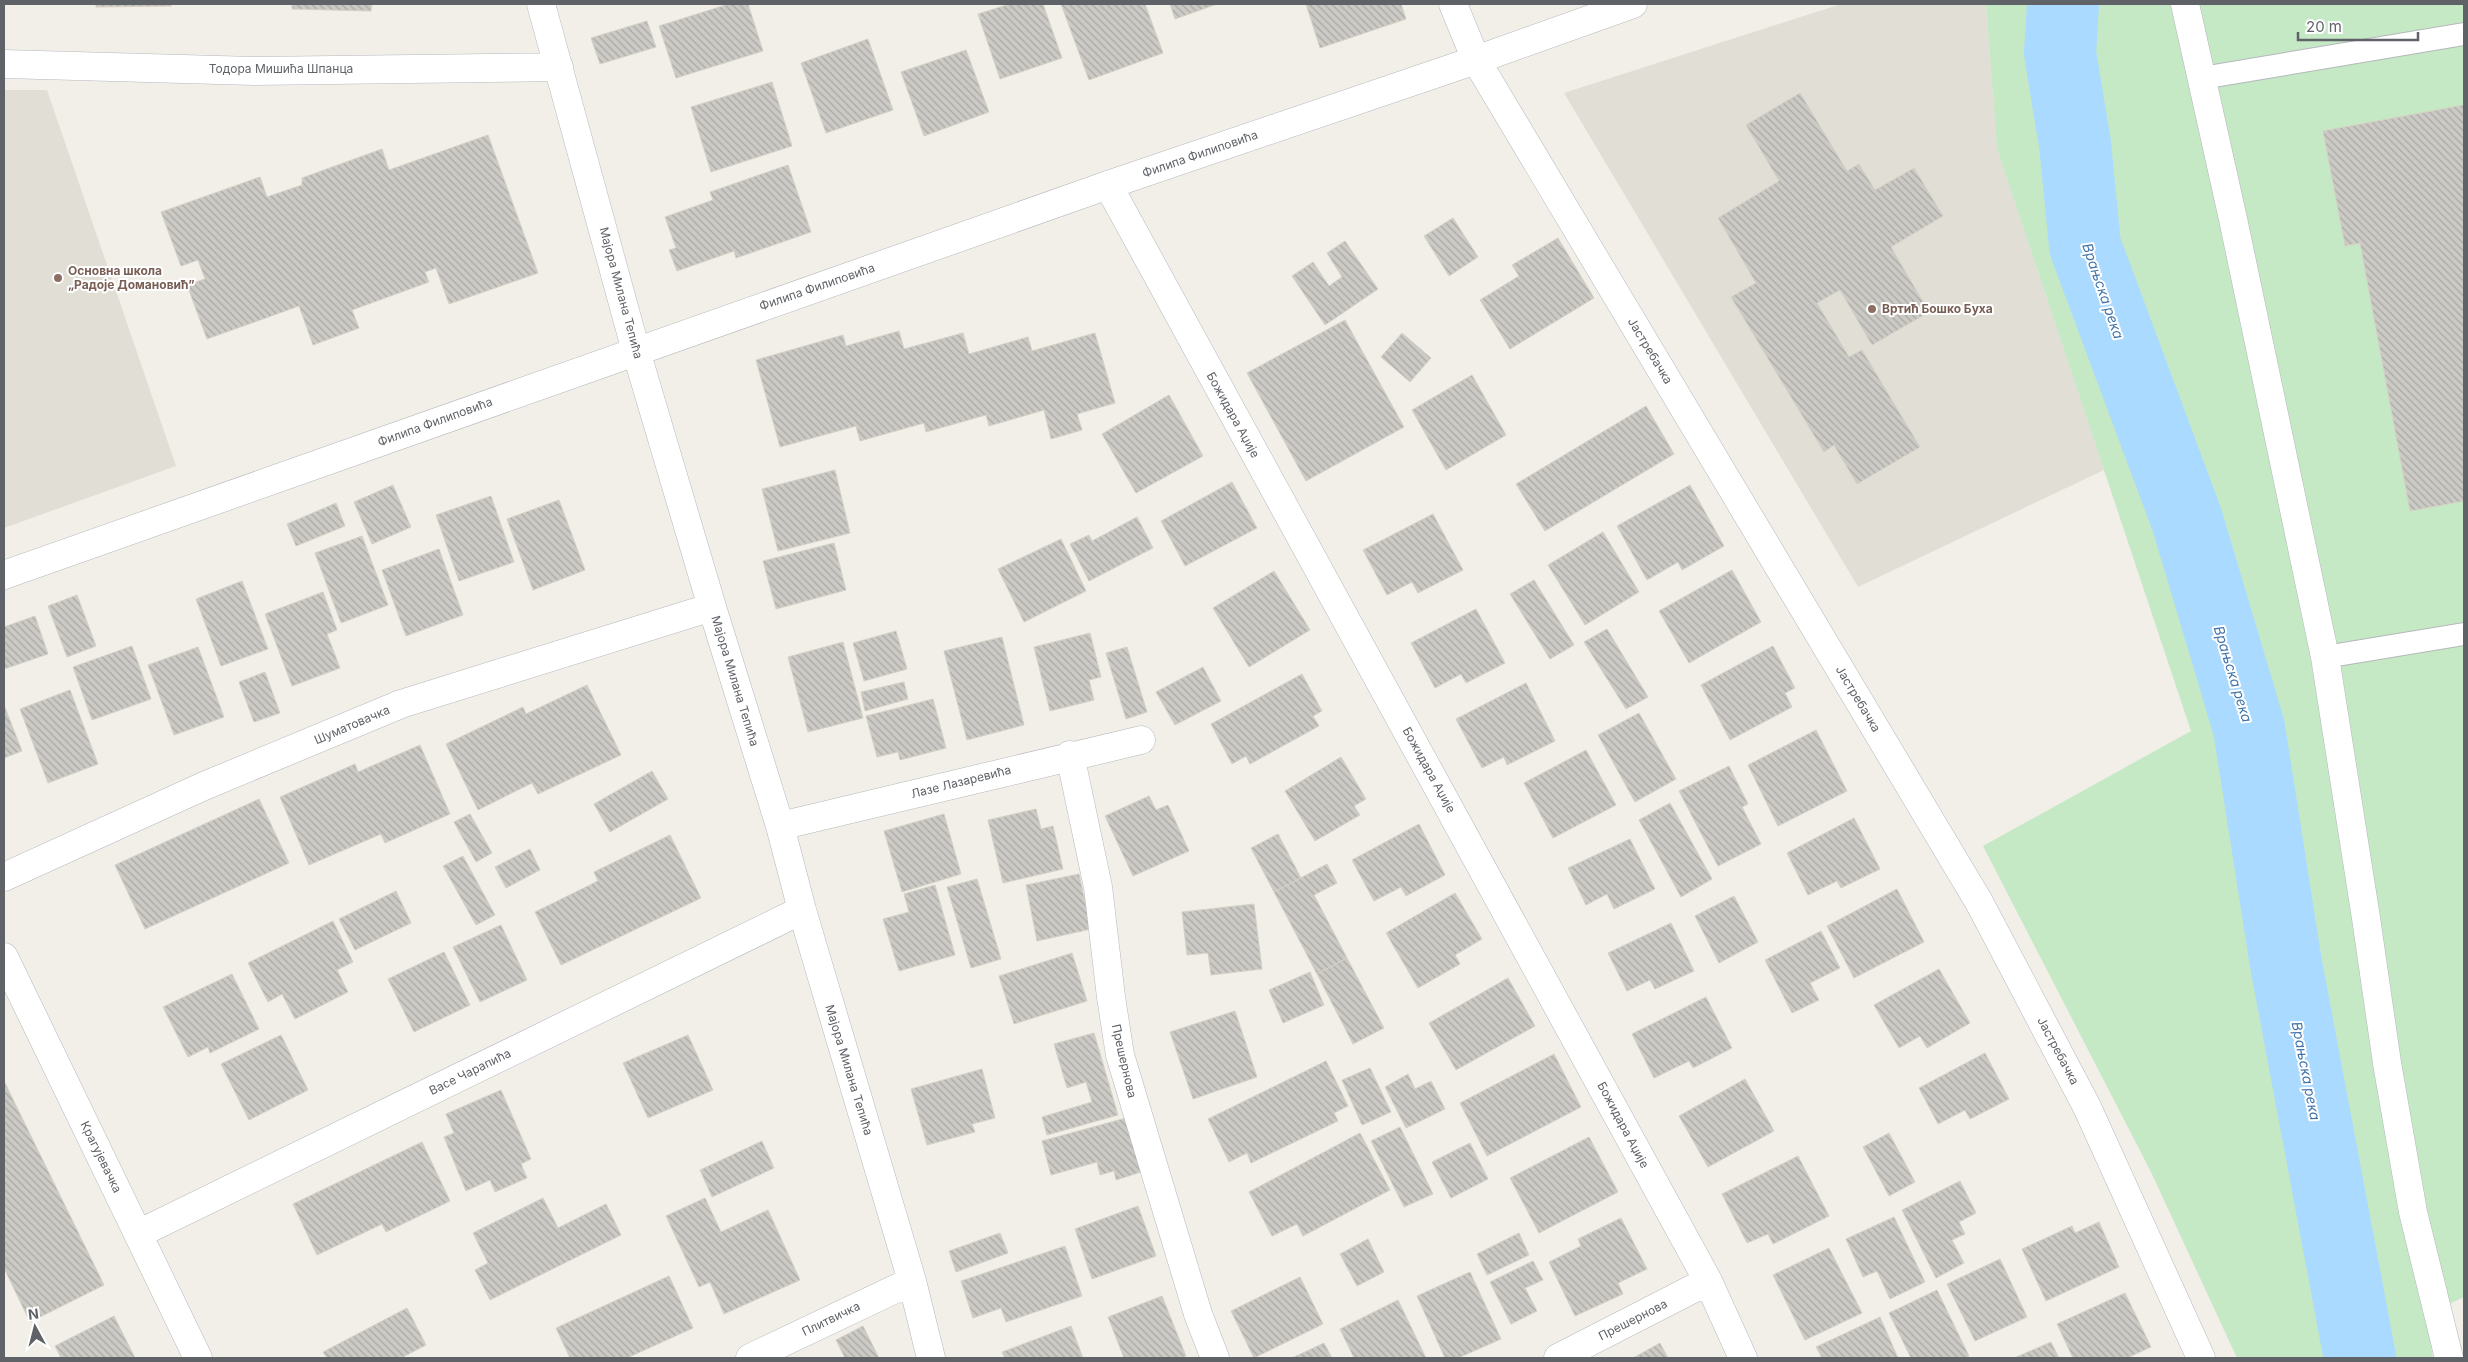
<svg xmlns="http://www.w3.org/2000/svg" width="2468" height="1362" font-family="Inter,sans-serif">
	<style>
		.education { fill: #e1ded6 }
		.grass { fill: #c5e8c5 }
		.water { fill: url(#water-rules) }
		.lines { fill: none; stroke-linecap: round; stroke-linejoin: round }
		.river { stroke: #aadaff; stroke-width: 72 }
		.building { fill: url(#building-back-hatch); stroke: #d6d1c6 }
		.service-casing { stroke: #b5b8bc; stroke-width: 24 }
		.minor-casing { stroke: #b5b8bc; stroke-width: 29 }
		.service { stroke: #fff; stroke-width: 22 }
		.minor { stroke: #fff; stroke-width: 28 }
		.education-dot { fill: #8d6e63; stroke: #fff; stroke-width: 2 }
		.labels { text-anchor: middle; stroke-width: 4; stroke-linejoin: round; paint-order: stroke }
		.street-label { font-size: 12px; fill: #5f6368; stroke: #fff }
		.education-label { font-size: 12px; font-weight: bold; fill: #785e54; stroke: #fff; text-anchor: start }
		.water-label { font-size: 14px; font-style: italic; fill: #4174aa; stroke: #fff }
	</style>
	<defs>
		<pattern id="water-rules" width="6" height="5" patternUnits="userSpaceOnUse" patternTransform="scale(1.25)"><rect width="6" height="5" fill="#aadaff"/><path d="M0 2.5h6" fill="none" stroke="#8eb4d2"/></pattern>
		<pattern id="building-back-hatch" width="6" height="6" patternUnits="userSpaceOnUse" patternTransform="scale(1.25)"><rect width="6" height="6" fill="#cccac5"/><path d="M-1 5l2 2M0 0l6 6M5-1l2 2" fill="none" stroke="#a9a8a4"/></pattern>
	</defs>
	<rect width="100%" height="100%" fill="#f1efe8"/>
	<path class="education" d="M1841,4h145l11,145 107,321 -246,117 -294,-494z
		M4,90h43l129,376 -172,62z"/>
	<path class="grass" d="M1986,4h478v1293l-37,17 6,44h-196l-86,-186 -168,-326 208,-115 -194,-582z"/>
	<path class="water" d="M2058,4h30v38l-31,-4z"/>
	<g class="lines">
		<path class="river" d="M2063,4l-3,49 15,91 10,102 102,274 62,208 37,236 74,394"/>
	</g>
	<path class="building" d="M96,4h75v2l-75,1z
		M292,4h80l-1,7 -79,-2z
		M729,4h19l15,47 -87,27 -17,-52z
		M1010,4h33l19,54 -62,21 -22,-65z
		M1061,4h84l18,49 -74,27z
		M1170,4h47l-42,15z
		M1306,4h95l5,15 -86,29z
		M647,21l9,26 -56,17 -9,-26z
		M868,39l25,71 -67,23 -25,-70z
		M966,50l23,62 -65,24 -23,-64z
		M772,82l20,64 -81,26 -20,-65z
		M1800,93l47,78 12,-7 16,26 39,-22 29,48 -52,31 38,65 -57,33 -32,-55 -23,13 32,54 13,-7 58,97 -63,37 -23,-39 -10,7 -93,-155 25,-14 -38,-65 61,-37 -33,-56z
		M2464,105v396l-54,10 -50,-268 -15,3 -22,-115z
		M488,135l50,138 -89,31 -13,-36 -11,4 4,10 -77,28 7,18 -46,17 -14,-39 -92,33 -20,-54 18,-6 -7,-19 -17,6 -20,-54 99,-35 7,20 35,-12v-7l80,-29 7,21z
		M788,165l23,67 -75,26 -2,-7 -57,20 -8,-21 7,-2 -11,-31 48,-17 -3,-8z
		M1453,218l25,39 -29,19 -25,-40z
		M1558,238l36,60 -84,51 -30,-49 39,-24 -7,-11z
		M1345,241l33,48 -53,36 -33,-49 21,-14 16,24 13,-9 -15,-24z
		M1345,320l59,107 -98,54 -59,-108z
		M899,331l5,18 59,-16 6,21 59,-17 4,14 63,-18 20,70 -38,11 5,16 -31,9 -7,-29 -55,16 -3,-11 -60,17 -2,-9 -64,18 -4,-15 -76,21 -24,-87 87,-25 3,11z
		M1402,333l29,25 -21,24 -29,-25z
		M1472,375l34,60 -60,35 -34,-60z
		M1169,395l34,61 -67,37 -34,-59z
		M1646,406l28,48 -129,77 -29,-47z
		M835,470l15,63 -72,18 -16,-62z
		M1232,482l25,46 -72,38 -24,-45z
		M393,485l18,42 -39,17 -18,-42z
		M1690,485l34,61 -42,24 -4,-8 -31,18 -30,-54z
		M491,496l23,66 -55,19 -23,-66z
		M559,500l26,70 -52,20 -26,-71z
		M336,503l9,23 -49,20 -9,-22z
		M1433,514l30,56 -45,23 -6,-11 -25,13 -24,-45z
		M1137,517l16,31 -64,33 -19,-37 19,-9 3,6z
		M1603,532l36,60 -54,33 -37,-60z
		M362,536l26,69 -47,18 -26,-70z
		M1061,539l25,52 -62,31 -26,-53z
		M834,543l12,47 -70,19 -13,-48z
		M439,549l24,66 -57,21 -24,-66z
		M1732,570l29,52 -72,41 -30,-52z
		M1274,571l36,59 -61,37 -36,-59z
		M1534,580l40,65 -24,14 -40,-65z
		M242,581l26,68 -47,17 -25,-67z
		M323,592l14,38 -10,4 13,34 -48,18 -27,-72z
		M77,595l19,51 -29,11 -19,-51z
		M1476,609l29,54 -39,20 -5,-9 -26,14 -24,-45z
		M35,616l13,38 -44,15v-42z
		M1607,629l41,68 -22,12 -42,-67z
		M896,631l11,38 -43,12 -11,-38z
		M1090,633l11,44 -12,3 5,20 -44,11 -16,-64z
		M1002,637l22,88 -57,15 -23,-89z
		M843,642l20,76 -55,14 -20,-75z
		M132,646l19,53 -59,21 -19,-53z
		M1773,646l22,42 -10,5 7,14 -62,33 -29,-55z
		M198,647l26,70 -50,18 -26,-70z
		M1127,647l20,65 -21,7 -20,-66z
		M1203,667l18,34 -46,24 -19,-33z
		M265,672l15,41 -26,9 -15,-40z
		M1302,674l20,37 -9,5 6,10 -69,38 -4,-8 -14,8 -21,-40z
		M904,682l4,17 -43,12 -4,-19z
		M1526,683l29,58 -48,24 -3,-8 -22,11 -26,-49z
		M587,685l34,70 -83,39 -6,-11 -54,27 -32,-66 77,-37 3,7z
		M70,690l28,74 -50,19 -28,-74z
		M933,699l13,49 -46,12 -2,-8 -21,5 -11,-41z
		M4,705l18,46 -18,7z
		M1639,713l37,66 -41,23 -37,-67z
		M1816,730l31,61 -69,35 -30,-61z
		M420,745l30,69 -65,29 -4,-9 -72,31 -29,-68 75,-33 3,8z
		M1586,750l30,55 -63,33 -29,-55z
		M1341,757l25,42 -12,7 6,9 -45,26 -30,-50z
		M1729,766l19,38 -6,3 19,37 -43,22 -39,-75z
		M652,771l16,28 -58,33 -16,-28z
		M1149,796l7,14 12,-5 21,46 -56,25 -28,-60z
		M259,799l30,64 -144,66 -30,-64z
		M1670,803l42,76 -31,18 -42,-77z
		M1036,809l5,20 12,-3 10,43 -60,14 -15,-63z
		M470,814l22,39 -16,9 -22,-40z
		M944,814l17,60 -59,18 -18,-61z
		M1854,818l26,51 -39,19 -4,-7 -29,14 -21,-42z
		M1419,824l26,51 -39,21 -5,-9 -27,14 -22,-41z
		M1278,834l23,44 -27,14 -23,-44z
		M670,835l31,63 -140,67 -26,-53 63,-31 -4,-9z
		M1630,839l25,50 -41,20 -7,-15 -21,11 -18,-37z
		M530,849l10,21 -34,18 -11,-21z
		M463,856l32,59 -19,10 -33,-59z
		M1327,864l10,19 -23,12 33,63 -30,16 -43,-82z
		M1079,874l12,55 -54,12 -11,-56z
		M977,879l24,80 -30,9 -24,-81z
		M935,885l20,70 -56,16 -16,-52 26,-7 -5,-18z
		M1897,889l27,53 -70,36 -27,-52z
		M396,891l15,32 -56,27 -16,-31z
		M1455,893l27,46 -27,16 5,9 -42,24 -32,-55z
		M1734,896l24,46 -39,21 -24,-47z
		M1254,904l8,65 -51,6 -3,-22 -21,2 -5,-43z
		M333,921l20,41 -16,8 11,22 -53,27 -13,-25 -14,8 -20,-39z
		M1671,923l23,48 -39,18 -5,-9 -23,11 -19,-38z
		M501,925l26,55 -47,22 -27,-55z
		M1821,931l19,37 -30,15 9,17 -27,13 -27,-53z
		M444,952l26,53 -56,27 -26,-53z
		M1072,953l15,48 -73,23 -15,-48z
		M1347,958l37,70 -31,16 -36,-70z
		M1939,969l31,54 -43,25 -7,-12 -21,12 -25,-43z
		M1310,972l14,33 -41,18 -14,-33z
		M232,974l27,55 -49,24 -2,-6 -20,10 -25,-50z
		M1508,978l27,48 -79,44 -27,-47z
		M1706,997l26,51 -39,20 -4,-7 -35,17 -22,-44z
		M1235,1011l22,66 -64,22 -23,-67z
		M1094,1033l24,82 -71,20 -5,-18 50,-15 -6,-20 -19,6 -13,-44z
		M281,1035l27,55 -59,30 -28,-56z
		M688,1035l25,55 -65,28 -25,-55z
		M1985,1053l24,46 -39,20 -5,-9 -27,14 -19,-36z
		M1554,1054l27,53 -94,49 -27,-53z
		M1326,1061l22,45 -14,7 4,8 -87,42 -4,-10 -18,9 -21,-43z
		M1370,1068l21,44 -29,13 -20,-45z
		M982,1069l13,49 -23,6 3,8 -48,13 -16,-56z
		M1408,1074l7,15 16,-8 14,28 -39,19 -21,-41z
		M1745,1079l29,52 -66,36 -29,-51z
		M4,1081l100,204 -74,37 -26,-54z
		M501,1090l30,69 -10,5 6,14 -32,14 -5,-12 -24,11 -22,-54 10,-4 -8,-19z
		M1126,1118l15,54 -25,8 -2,-9 -14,4 -3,-13 -46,13 -9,-34z
		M1400,1127l33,67 -29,13 -33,-66z
		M1360,1133l30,57 -87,46 -6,-12 -25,12 -23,-44z
		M1889,1133l26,49 -26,14 -26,-49z
		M1589,1137l29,55 -79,41 -29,-55z
		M762,1141l12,27 -62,29 -12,-27z
		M422,1142l28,59 -64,31 -4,-8 -65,31 -24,-51z
		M1470,1143l18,36 -37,19 -19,-36z
		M1798,1156l31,60 -56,28 -5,-10 -21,9 -25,-49z
		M1960,1181l16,32 -17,9 6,12 -13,6 12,23 -28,15 -34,-68z
		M543,1198l15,30 48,-24 15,31 -131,65 -15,-30 13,-7 -15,-30z
		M705,1198l16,34 47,-22 32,70 -76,34 -14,-32 -11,5 -33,-71z
		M1138,1206l18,50 -64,23 -17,-50z
		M1894,1217l31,65 -35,17 -13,-28 -14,6 -17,-38z
		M1621,1218l26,51 -29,14 5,11 -48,22 -26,-54 32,-16 -3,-7z
		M2099,1222l20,45 -73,34 -24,-52 50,-23 3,7z
		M1000,1233l8,20 -52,19 -7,-21z
		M1519,1233l10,22 -42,20 -10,-21z
		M1368,1239l16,33 -27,14 -17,-32z
		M1065,1246l17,50 -76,26 -5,-14 -28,10 -12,-37z
		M1829,1248l33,65 -57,27 -32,-65z
		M2000,1259l27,58 -52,24 -28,-57z
		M1533,1261l10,19 -18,8 12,23 -26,13 -21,-42z
		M1470,1272l31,67 -43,19h-13l-28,-62z
		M669,1276l24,52 -66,30h-57l-14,-30z
		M1300,1277l23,47 -69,34 -23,-47z
		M1937,1290l32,66 -4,2h-54l-22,-45z
		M2125,1293l26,54 -24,11h-54l-16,-34z
		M1162,1296l24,60 -5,2h-57l-16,-41z
		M1398,1300l28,58h-72l-14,-29z
		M407,1308l19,37 -25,13h-74l-4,-6z
		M114,1316l21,42h-74l-6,-12z
		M1880,1317l18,41h-76l-6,-11z
		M863,1326l16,32h-34l-9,-18z
		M1071,1326l12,32h-78l-3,-6z
		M2051,1342l8,16h-45z
		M1324,1343l8,15h-40z
		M1660,1343l8,15h-35z"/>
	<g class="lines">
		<g class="service-casing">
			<path id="service" d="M2202,78l262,-44
				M2325,657l139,-23"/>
		</g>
		<g class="minor-casing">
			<path id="minor" d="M541,4l95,347 76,256 68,219 22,84 110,371 19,77
				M1453,4l23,56 503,842 108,205 114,251
				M2185,4l48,215 92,438 41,261 21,145 26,149 36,146
				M4,64l250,7 305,-4
				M1108,185l600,1096 35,77
				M4,575l1104,-390 368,-125 157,-56
				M1070,755l28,132 13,110 9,58 78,259 17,44
				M780,826l361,-86
				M4,877l200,-91 197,-82 311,-97
				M4,957l194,401
				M138,1234l664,-324
				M750,1358l162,-77
				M1558,1358l150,-77"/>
		</g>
		<use href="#service" class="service"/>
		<use href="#minor" class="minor"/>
	</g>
	<g class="education-dot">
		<circle cx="58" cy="278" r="5"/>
		<circle cx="1872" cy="309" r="5"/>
	</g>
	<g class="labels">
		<g class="street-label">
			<text x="281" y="73">Тодора Мишића Шпанца</text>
			<text transform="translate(1200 154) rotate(-19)" y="4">Филипа Филиповића</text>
			<text transform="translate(817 287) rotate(-19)" y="4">Филипа Филиповића</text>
			<text transform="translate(621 293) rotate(75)" y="4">Мајора Милана Тепића</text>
			<text transform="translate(1650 351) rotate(59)" y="4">Јастребачка</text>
			<text transform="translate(1233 415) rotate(61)" y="4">Божидара Аџије</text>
			<text transform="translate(435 422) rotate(-20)" y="4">Филипа Филиповића</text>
			<text transform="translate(735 681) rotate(73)" y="4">Мајора Милана Тепића</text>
			<text transform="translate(1858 699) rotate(59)" y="4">Јастребачка</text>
			<text transform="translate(352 725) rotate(-23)" y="4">Шуматовачка</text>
			<text transform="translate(1429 770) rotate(61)" y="4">Божидара Аџије</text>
			<text transform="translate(961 782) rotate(-14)" y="4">Лазе Лазаревића</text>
			<text transform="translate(2058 1051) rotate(62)" y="4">Јастребачка</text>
			<text transform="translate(1124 1061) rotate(77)" y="4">Прешернова</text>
			<text transform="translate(849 1070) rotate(73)" y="4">Мајора Милана Тепића</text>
			<text transform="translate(470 1072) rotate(-26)" y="4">Васе Чарапића</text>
			<text transform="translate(1623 1125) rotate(62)" y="4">Божидара Аџије</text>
			<text transform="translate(101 1157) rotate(64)" y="4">Крагујевачка</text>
			<text transform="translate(831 1319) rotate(-26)" y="4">Плитвичка</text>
			<text transform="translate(1633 1320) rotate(-27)" y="4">Прешернова</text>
		</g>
		<g class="education-label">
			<text x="68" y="275">Основна школа<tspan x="68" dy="14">„Радоје Домановић”</tspan></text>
			<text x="1882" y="313">Вртић Бошко Буха</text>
		</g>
		<g class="water-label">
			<text transform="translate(2103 291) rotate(71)" y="5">Врањска река</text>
			<text transform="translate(2233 674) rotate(73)" y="5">Врањска река</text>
			<text transform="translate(2306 1071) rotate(79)" y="5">Врањска река</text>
		</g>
	</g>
	<rect width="2468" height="1362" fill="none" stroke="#5f6368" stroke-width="10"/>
	<g transform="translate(35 1327) rotate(353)" stroke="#ffffff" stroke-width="4" paint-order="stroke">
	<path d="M0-4L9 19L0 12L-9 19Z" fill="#5f6368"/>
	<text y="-8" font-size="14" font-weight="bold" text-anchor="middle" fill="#5f6368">N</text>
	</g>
	<path d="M2298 32v8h120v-8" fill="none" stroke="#5f6368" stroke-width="2.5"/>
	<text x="2306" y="32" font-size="15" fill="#5f6368" stroke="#ffffff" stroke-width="4" paint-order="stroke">20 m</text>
</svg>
